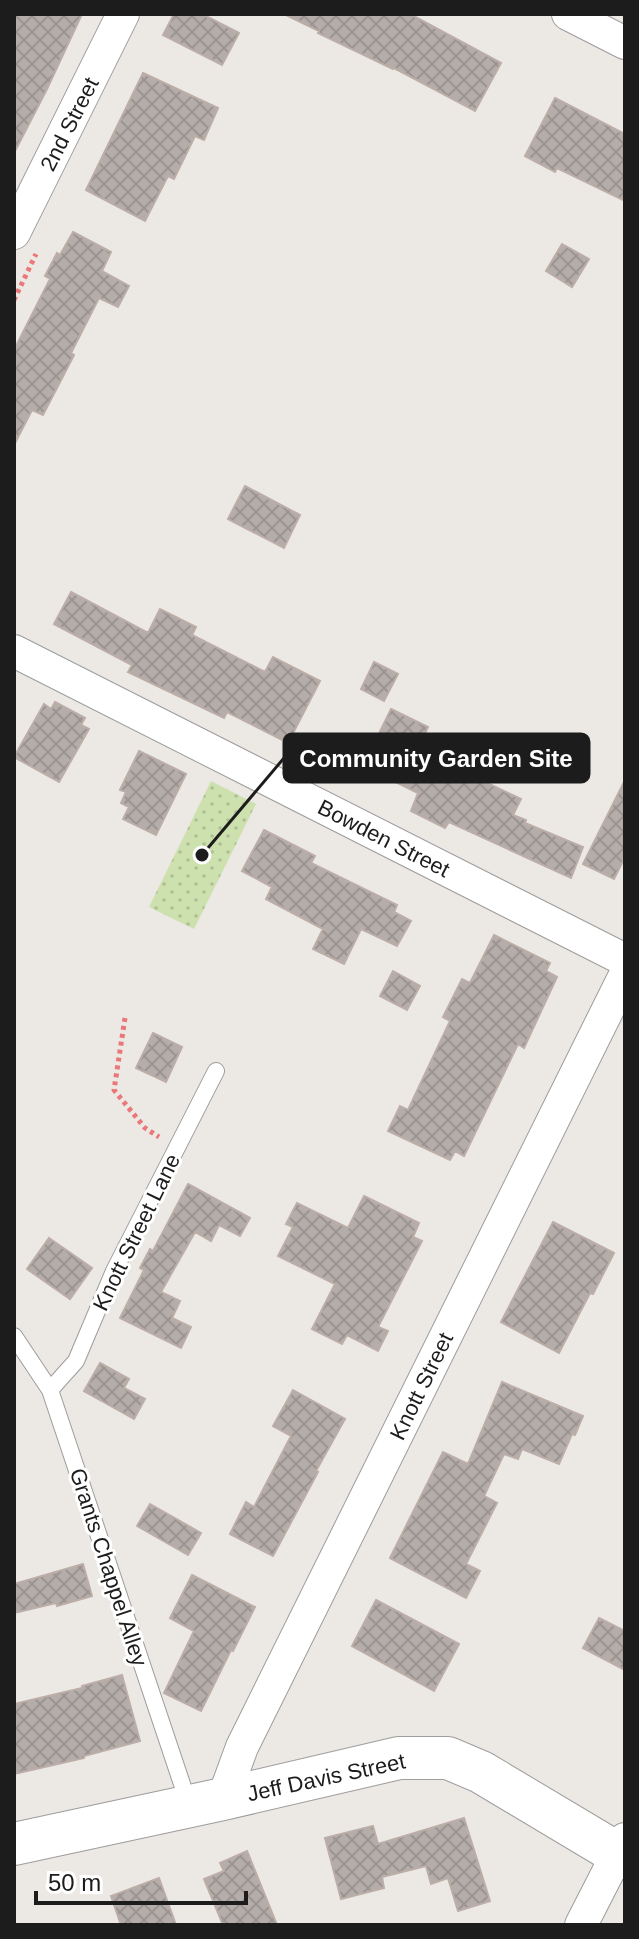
<svg xmlns="http://www.w3.org/2000/svg" width="639" height="1939" font-family="Helvetica,sans-serif">
	<style>
		.grass { fill: url(#grass-dots) }
		.building { fill: url(#building-cross-hatch); stroke: #bcaea7; stroke-width: 2 }
		.lines { fill: none; stroke-linecap: round; stroke-linejoin: round }
		.service-casing { stroke: #9d9d9d; stroke-width: 18 }
		.minor-casing { stroke: #9d9d9d; stroke-width: 34 }
		.tertiary-casing { stroke: #9d9d9d; stroke-width: 44 }
		.path { stroke: #ea7779; stroke-width: 5; stroke-dasharray: 4 4; stroke-linecap: butt }
		.service { stroke: #fff; stroke-width: 16 }
		.minor { stroke: #fff; stroke-width: 32 }
		.tertiary { stroke: #fff; stroke-width: 42 }
		.labels { text-anchor: middle; stroke-width: 6; stroke-linejoin: round; paint-order: stroke }
		.street-label { font-size: 22px; fill: #1c1c1c; stroke: #fff }
		.leader { fill: none; stroke: #1c1c1c; stroke-width: 3 }
		.callout-dot { fill: #1c1c1c; stroke: #fff; stroke-width: 3 }
		.callout { fill: #1c1c1c; stroke: #1c1c1c; stroke-width: 3 }
		.callout-label { font-size: 24px; text-anchor: middle; font-weight: bold; fill: #fff }
	</style>
	<defs>
		<pattern id="grass-dots" width="8" height="8" patternUnits="userSpaceOnUse" patternTransform="scale(2)"><rect width="8" height="8" fill="#cde1ae"/><path d="M2 2h.1M6 6h.1" fill="none" stroke="#afc095" stroke-width="1.8" stroke-linecap="round"/></pattern>
		<pattern id="building-cross-hatch" width="8" height="8" patternUnits="userSpaceOnUse" patternTransform="scale(2)"><rect width="8" height="8" fill="#b5ada9"/><path d="M0 0l8 8M0 8l8-8" fill="none" stroke="#9b9491"/></pattern>
	</defs>
	<rect width="100%" height="100%" fill="#ece8e3"/>
	<path class="grass" d="M211,781l45,23 -62,125 -45,-22z"/>
	<path class="building" d="M14,14h68l-35,75 -33,64z
		M174,14h28l37,19 -17,32 -59,-30z
		M284,14h126l91,49 -26,48 -81,-43 -1,1 -75,-36 1,-2z
		M143,73l75,35 -14,32 -9,-4 -21,43 -6,-3 -23,45 -59,-31z
		M555,98l70,36v67l-68,-33 -2,4 -30,-16z
		M73,232l38,20 -9,19 27,15 -11,21 -19,-9 -28,55 3,2 -31,60 -11,-5 -18,35v-95l36,-71 -5,-3 12,-23 3,2z
		M562,244l27,15 -17,28 -26,-16z
		M245,486l55,29 -16,33 -56,-29z
		M71,592l77,41 12,-24 36,18 -4,8 73,37 8,-15 47,24 -32,62 -61,-31 -3,6 -96,-46 4,-7 -78,-41z
		M374,662l24,12 -14,27 -23,-12z
		M55,702l30,16 -4,7 8,4 -30,53 -45,-25 30,-53 7,5z
		M391,709l37,18 -8,17 44,21 -2,6 59,28 -8,16 13,5 -1,3 58,24 -12,31 -122,-56 -4,6 -34,-17 7,-18 -55,-27z
		M139,751l47,23 -30,61 -33,-16 6,-12 -8,-4 5,-11 -6,-2z
		M625,780v77l-11,22 -31,-15z
		M264,830l51,26 -4,7 86,42 -3,7 17,9 -14,25 -36,-17 -17,35 -31,-15 10,-20 -57,-30 6,-12 -30,-16z
		M494,935l56,28 -4,8 11,6 -33,71 -6,-4 -54,112 -9,-5 -5,9 -62,-29 12,-25 8,4 42,-89 -7,-4 19,-38 8,4z
		M393,971l27,15 -13,24 -27,-14z
		M153,1033l29,14 -16,35 -30,-14z
		M188,1184l62,34 -10,18 -21,-11 -8,16 -16,-9 -34,60 19,9 -8,17 19,9 -10,21 -61,-30 24,-48 -4,-2 10,-19 3,2z
		M364,1196l55,27 -6,14 9,4 -44,86 10,4 -10,20 -31,-16 -5,9 -30,-15 23,-45 -57,-28 15,-29 -7,-3 11,-21 51,25z
		M553,1222l61,31 -21,41 -3,-1 -31,60 -58,-31z
		M49,1238l43,30 -22,31 -43,-30z
		M100,1363l29,16 -5,9 21,11 -11,20 -50,-28z
		M502,1382l81,34 -8,19 -3,-1 -13,30 -37,-15 -4,10 -14,-5 -20,42 13,7 -31,61 14,7 -14,27 -76,-40 53,-106 25,12z
		M293,1390l52,29 -29,52 2,1 -45,84 -43,-22 16,-32 8,5 37,-71 -18,-10z
		M150,1504l51,29 -13,22 -51,-29z
		M83,1564l9,32 -35,10 -1,-3 -42,10v-29z
		M192,1575l63,32 -22,44 -2,-1 -30,61 -37,-18 30,-62 -24,-13z
		M376,1600l83,44 -25,47 -82,-45z
		M599,1618l26,13v39l-42,-22z
		M122,1675l18,66 -56,15v2l-70,16v-70l68,-16v-2z
		M464,1818l26,83 -32,10 -10,-33 -17,6 -5,-18 -44,11 2,11 -43,11 -16,-61 48,-12 5,18z
		M247,1851l30,74h-54l-19,-46 20,-8 -4,-8z
		M159,1878l17,47h-55l-10,-29z"/>
	<g class="lines">
		<g class="service-casing">
			<path id="service" d="M14,1336l36,54 139,415
				M50,1390l26,-29 38,-90 102,-200"/>
		</g>
		<g class="minor-casing">
			<path id="minor" d="M568,14l57,29
				M14,233l109,-219
				M14,651l611,309
				M223,1799l19,-52 383,-772
				M581,1925l44,-86"/>
		</g>
		<g class="tertiary-casing">
			<path id="tertiary" d="M14,1844l209,-45 176,-41h49l33,14 144,86"/>
		</g>
		<path class="path" d="M14,300l22,-46
			M125,1018l-11,72 31,38 14,9"/>
		<use href="#service" class="service"/>
		<use href="#minor" class="minor"/>
		<use href="#tertiary" class="tertiary"/>
	</g>
	<g class="labels">
		<g class="street-label">
			<text transform="translate(69 124) rotate(-63)" y="8">2nd Street</text>
			<text transform="translate(384 838) rotate(27)" y="8">Bowden Street</text>
			<text transform="translate(136 1232) rotate(-64)" y="8">Knott Street Lane</text>
			<text transform="translate(421 1386) rotate(-64)" y="8">Knott Street</text>
			<text transform="translate(109 1567) rotate(72)" y="8">Grants Chappel Alley</text>
			<text transform="translate(326 1777) rotate(-12)" y="8">Jeff Davis Street</text>
		</g>
	</g>
	<path class="leader" d="M202 855L284 758"/>
	<circle class="callout-dot" cx="202" cy="855" r="8"/>
	<rect class="callout" x="284" y="734" width="305" height="48" rx="8"/>
	<g class="callout-label">
		<text x="436" y="767">Community Garden Site</text>
	</g>
	<rect width="639" height="1939" fill="none" stroke="#1c1c1c" stroke-width="32"/>
	<path d="M36 1891v12h210v-12" fill="none" stroke="#1c1c1c" stroke-width="4"/>
	<text x="48" y="1891" font-size="24" fill="#1c1c1c" stroke="#ffffff" stroke-width="6" paint-order="stroke">50 m</text>
</svg>
